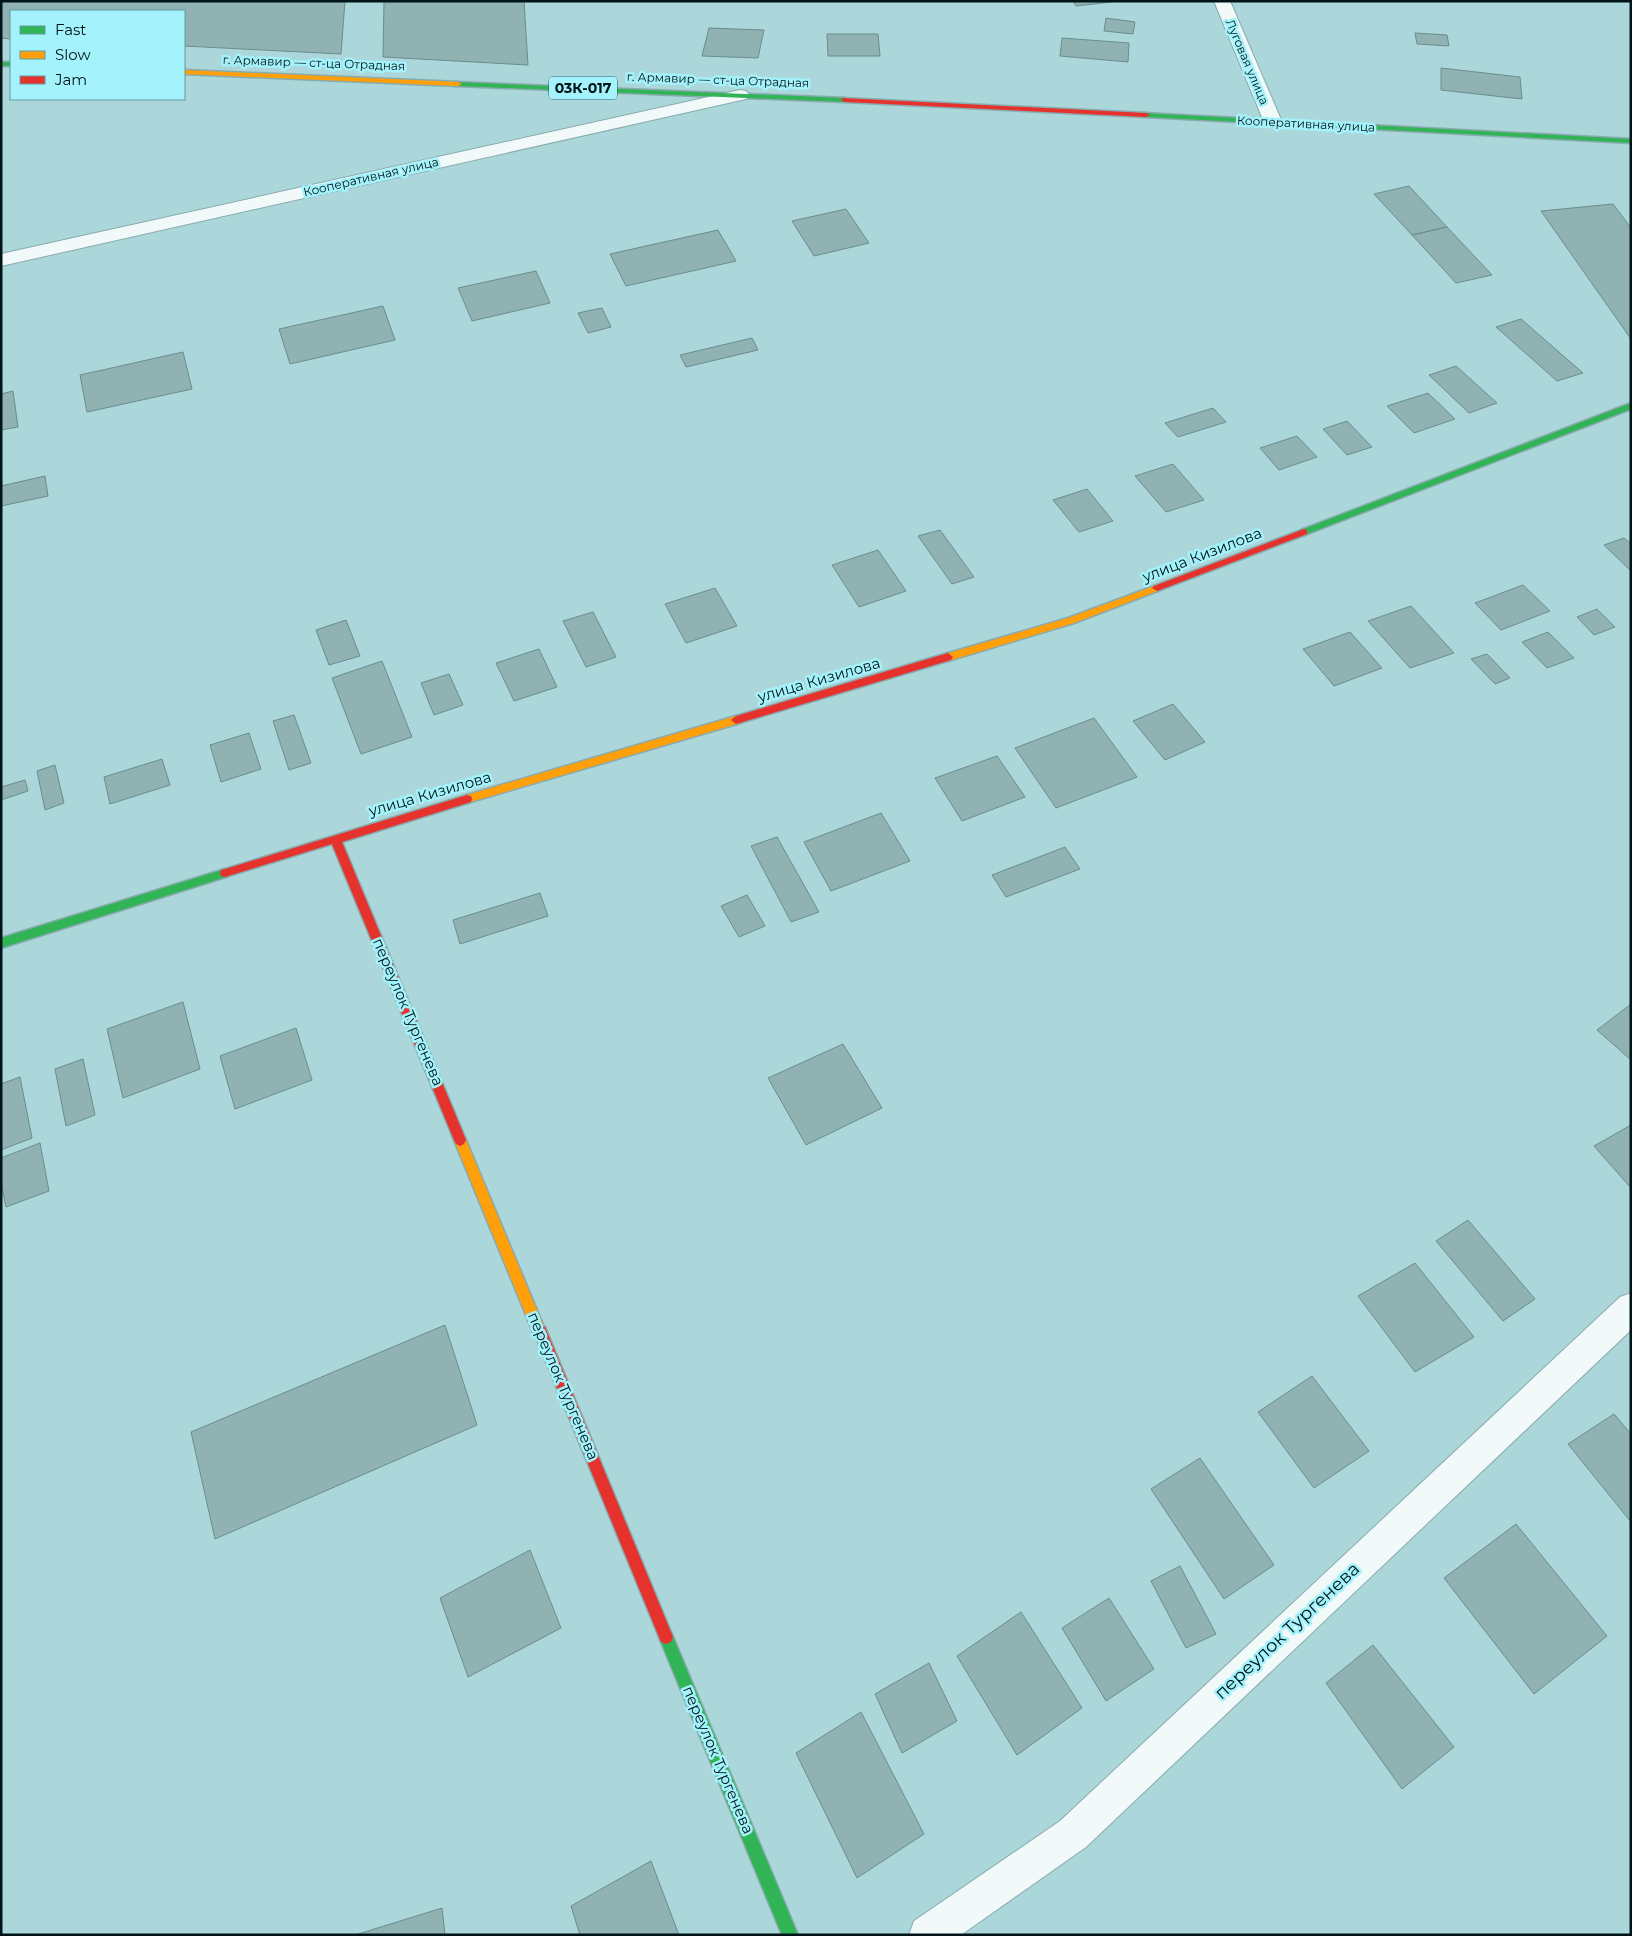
<svg xmlns="http://www.w3.org/2000/svg" width="1632" height="1936" font-family="Montserrat,sans-serif">
	<style>
		.building { fill: #90b2b2; stroke: #6a8d8d }
		.lines { fill: none; stroke-linecap: round; stroke-linejoin: round }
		.street-casing { stroke: #89abaf; stroke-width: 2 }
		.fast-casing { stroke: #89abaf; stroke-width: 3 }
		.slow-casing { stroke: #89abaf; stroke-width: 3 }
		.jam-casing { stroke: #89abaf; stroke-width: 3 }
		.street { fill: #f2f9f9; fill-rule: evenodd }
		.fast { fill: #30b455; fill-rule: evenodd }
		.slow { fill: #ff9f0a; fill-rule: evenodd }
		.jam { fill: #e5322d; fill-rule: evenodd }
		.labels { text-anchor: middle; stroke-width: 5; stroke-linejoin: round; paint-order: stroke }
		.far-street-label { font-size: 12px; fill: #001518; stroke: #a4f2fb }
		.shield { fill: #a4f2fb; stroke: #31575c; stroke-width: 1 }
		.shield-label { font-size: 14px; font-weight: bold; fill: #001518 }
		.street-label { font-size: 15px; fill: #001518; stroke: #a4f2fb }
		.near-street-label { font-size: 18px; fill: #001518; stroke: #a4f2fb }
	</style>
	<rect width="100%" height="100%" fill="#abd6da"/>
	<path class="building" d="M1,1h344l-4,53 -157,-8v-35h-173v28l-10,-1z
		M384,1h140l4,64 -145,-8z
		M1073,1h47l-44,5z
		M1106,18l29,4 -2,12 -29,-3z
		M709,28l55,2 -6,28 -56,-2z
		M1415,33l32,2 2,11 -32,-2z
		M827,34h51l2,22h-52z
		M1062,38l67,5 -1,19 -68,-6z
		M1441,68l79,9 2,22 -81,-9z
		M1409,186l38,41 -35,8 -38,-41z
		M1613,204l18,24v111l-90,-128z
		M846,209l23,34 -55,13 -22,-35z
		M1447,227l45,48 -36,8 -44,-48z
		M718,230l18,31 -110,25 -16,-32z
		M536,271l14,32 -78,18 -14,-33z
		M383,306l12,34 -105,24 -11,-35z
		M602,308l9,19 -23,6 -10,-20z
		M1521,319l62,54 -26,8 -61,-54z
		M752,338l6,12 -72,17 -6,-12z
		M183,352l9,37 -105,23 -7,-37z
		M1456,366l41,37 -28,10 -40,-38z
		M13,391l5,36 -17,3v-36z
		M1428,393l27,26 -41,14 -27,-27z
		M1213,408l13,14 -48,15 -13,-14z
		M1347,421l25,26 -25,8 -24,-26z
		M1297,436l20,21 -38,13 -19,-22z
		M1173,464l31,36 -38,12 -31,-36z
		M45,476l3,20 -47,10v-20z
		M1087,489l26,32 -34,11 -26,-32z
		M940,530l34,47 -22,7 -34,-48z
		M1624,538l7,6v27l-27,-26z
		M878,550l28,41 -47,16 -27,-42z
		M1523,585l27,26 -49,19 -26,-27z
		M715,588l22,38 -51,17 -21,-39z
		M1411,606l43,47 -44,15 -42,-47z
		M1597,609l18,18 -21,8 -17,-18z
		M593,612l23,45 -30,10 -23,-46z
		M346,620l14,36 -31,9 -13,-35z
		M1350,632l32,36 -48,18 -31,-37z
		M1548,632l26,26 -27,10 -25,-26z
		M539,649l18,38 -43,14 -18,-38z
		M1487,654l23,24 -15,6 -24,-25z
		M382,661l30,76 -51,17 -29,-76z
		M449,674l14,31 -29,10 -13,-32z
		M1173,704l32,38 -40,18 -32,-39z
		M294,715l17,48 -22,7 -16,-49z
		M1094,718l43,59 -81,31 -41,-60z
		M249,733l12,36 -40,13 -11,-37z
		M997,756l28,41 -63,24 -27,-43z
		M162,759l8,26 -60,19 -6,-27z
		M55,765l9,38 -19,7 -8,-39z
		M25,780l3,11 -27,9v-13z
		M881,813l29,48 -79,30 -27,-49z
		M777,837l42,75 -28,10 -40,-76z
		M1065,847l15,22 -74,28 -14,-22z
		M540,893l8,23 -88,28 -7,-24z
		M747,895l18,31 -26,11 -18,-31z
		M183,1002l17,67 -77,29 -16,-69z
		M1631,1004v56l-34,-30z
		M296,1028l16,52 -77,29 -15,-53z
		M843,1044l39,64 -76,37 -38,-67z
		M83,1059l12,56 -29,11 -11,-57z
		M20,1077l12,61 -31,12v-66z
		M1631,1125v63l-37,-42z
		M40,1143l9,48 -43,16 -5,-24v-25z
		M1468,1220l67,79 -32,22 -67,-80z
		M1415,1263l59,74 -59,35 -57,-76z
		M445,1325l32,100 -262,114 -24,-107z
		M1312,1376l57,75 -55,37 -56,-76z
		M1614,1414l17,20v88l-63,-78z
		M1200,1458l74,107 -50,34 -73,-110z
		M1516,1524l91,112 -73,58 -90,-116z
		M530,1550l31,78 -93,49 -28,-79z
		M1180,1566l36,68 -30,14 -35,-67z
		M1109,1598l45,71 -48,32 -44,-73z
		M1021,1612l61,96 -65,47 -60,-99z
		M1373,1645l81,102 -52,42 -76,-106z
		M929,1663l28,58 -55,32 -27,-59z
		M861,1712l63,122 -67,44 -61,-125z
		M651,1861l28,74h-99l-9,-29z
		M442,1908l3,27h-90z"/>
	<g class="lines">
		<g class="street-casing">
			<path id="street" d="M1214,1h16l52,121 -3,4 -6,1 -6,-1 -3,-4z
				M740,90l6,1 3,4 -3,4 -745,167v-12z
				M1631,1293v37l-545,517 -125,88h-52l5,-14 146,-100 560,-524z"/>
		</g>
		<g class="fast-casing">
			<path id="fast" d="M1,62h10v4h-10z
				M455,82l390,16 4,2 -4,2 -387,-16h-3z
				M1143,113l488,26v4l-485,-26h-3z
				M1631,403v6l-324,125 -3,1 -5,-3 2,-2z
				M225,869l4,1 1,3 -1,3 -228,72v-10z
				M666,1630l5,2 127,303h-16l-123,-298 2,-5z"/>
		</g>
		<g class="slow-casing">
			<path id="slow" d="M184,70l274,12 4,2 -4,2 -274,-12z
				M1157,585l5,3 -2,2 -86,33 -126,38 -5,-4 2,-3 123,-36z
				M736,716l5,4 -1,3 -273,80 -5,-4 5,-4z
				M460,1134l4,2 2,4 80,192 -1,5 -5,1 -5,-1 -81,-197 2,-4z"/>
		</g>
		<g class="jam-casing">
			<path id="jam" d="M842,98l304,15 4,2 -4,2 -301,-15 -4,-2z
				M1304,529l3,1v4l-147,56 -3,1 -5,-3 2,-2z
				M948,653l5,4 -2,3 -215,64 -5,-4 5,-4z
				M467,795l4,1 1,3 -1,3 -129,40 124,298 -2,4 -4,2 -4,-2 -2,-4 -122,-296 -107,33 -4,-1 -1,-3 1,-3 4,-1z
				M540,1326l5,1 128,310 -2,5 -5,2 -5,-2 -127,-310 1,-5z"/>
		</g>
		<use href="#street" class="street"/>
		<use href="#fast" class="fast"/>
		<use href="#slow" class="slow"/>
		<use href="#jam" class="jam"/>
	</g>
	<g class="labels">
		<g class="far-street-label">
			<text transform="translate(1247 62) rotate(67)" y="4">Луговая улица</text>
			<text transform="translate(314 63) rotate(2)" y="4">г. Армавир — ст-ца Отрадная</text>
			<text transform="translate(718 80) rotate(2)" y="4">г. Армавир — ст-ца Отрадная</text>
			<text transform="translate(1306 124) rotate(3)" y="4">Кооперативная улица</text>
			<text transform="translate(371 177) rotate(-13)" y="4">Кооперативная улица</text>
		</g>
		<rect class="shield" x="549" y="76.5" width="68" height="23" rx="4"/>
		<g class="shield-label">
			<text x="583" y="93">03К-017</text>
		</g>
		<g class="street-label">
			<text transform="translate(1202 555) rotate(-21)" y="5">улица Кизилова</text>
			<text transform="translate(819 680) rotate(-16)" y="5">улица Кизилова</text>
			<text transform="translate(430 794) rotate(-16)" y="5">улица Кизилова</text>
			<text transform="translate(408 1012) rotate(67)" y="5">переулок Тургенева</text>
			<text transform="translate(563 1386) rotate(67)" y="5">переулок Тургенева</text>
			<text transform="translate(718 1760) rotate(67)" y="5">переулок Тургенева</text>
		</g>
		<g class="near-street-label">
			<text transform="translate(1287 1631) rotate(-43)" y="6">переулок Тургенева</text>
		</g>
	</g>
	<rect width="1632" height="1936" fill="none" stroke="#001518" stroke-width="5"/>
	<rect x="10" y="10" width="175" height="90" fill="#a4f2fb" stroke="#629aa0"/>
	<rect x="20" y="26" width="25" height="8" fill="#30b455" stroke="#629aa0"/>
	<text x="55" y="35" font-size="15" fill="#001518">Fast</text>
	<rect x="20" y="51" width="25" height="8" fill="#ff9f0a" stroke="#629aa0"/>
	<text x="55" y="60" font-size="15" fill="#001518">Slow</text>
	<rect x="20" y="76" width="25" height="8" fill="#e5322d" stroke="#629aa0"/>
	<text x="55" y="85" font-size="15" fill="#001518">Jam</text>
</svg>
